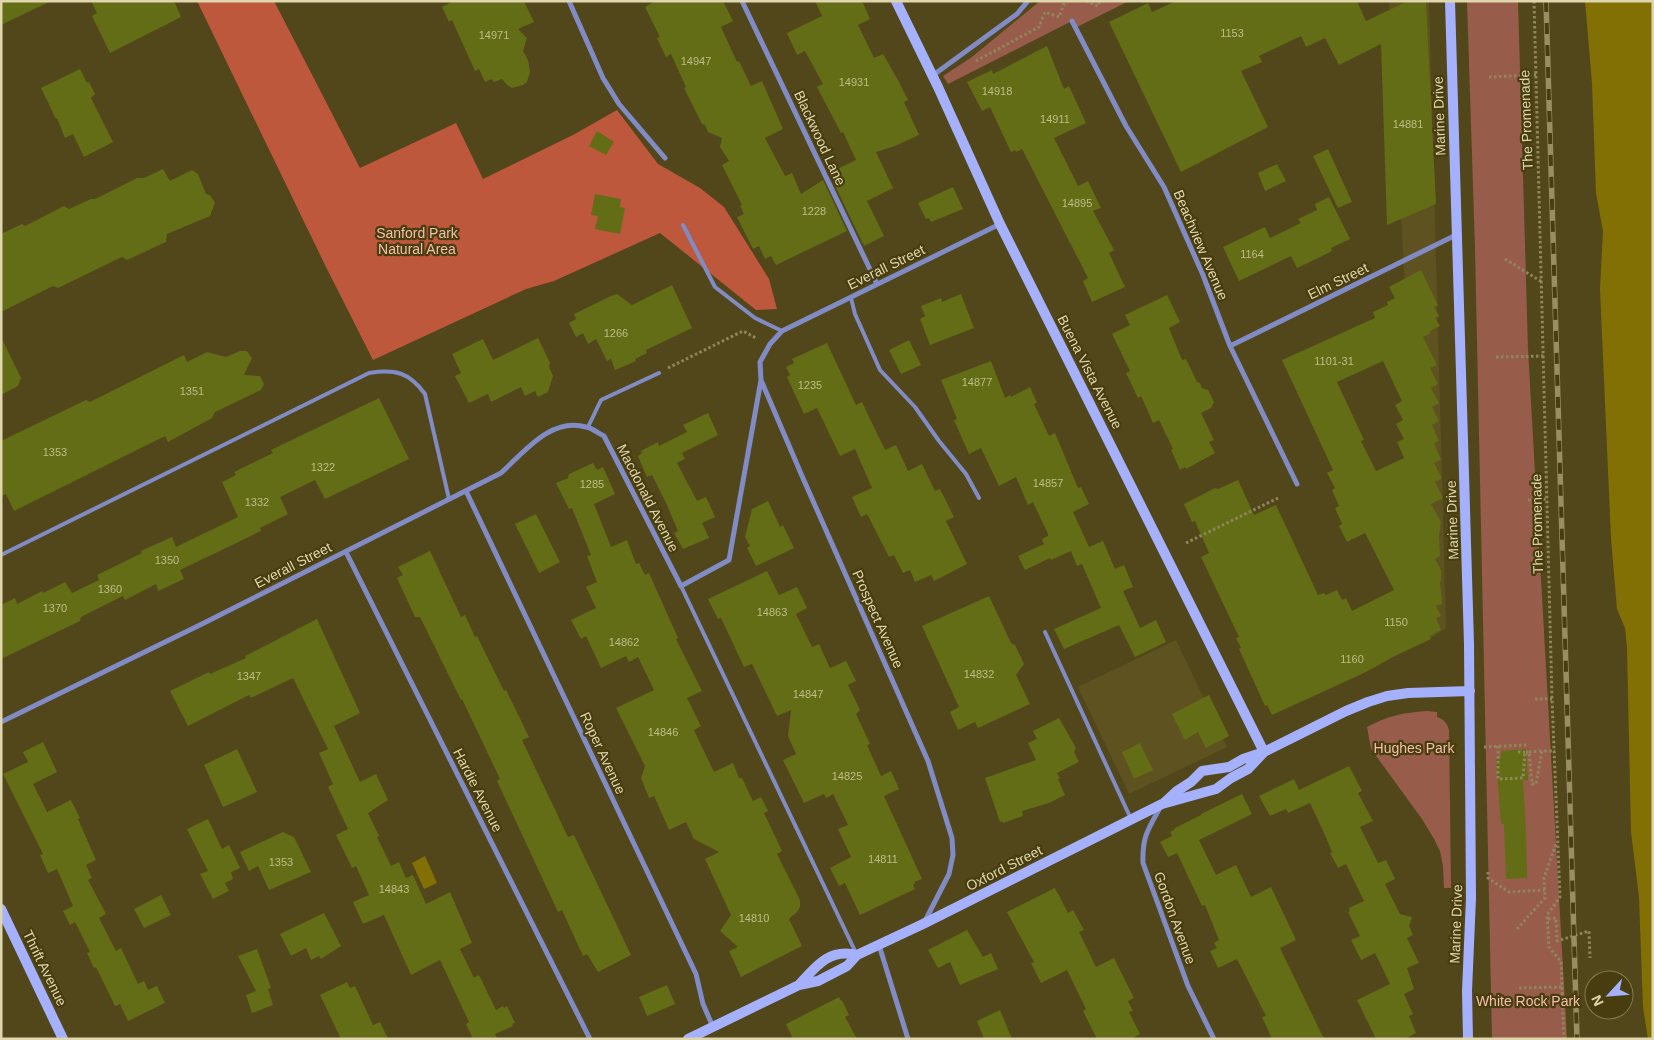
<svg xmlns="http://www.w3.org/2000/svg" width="1654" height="1040" font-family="Helvetica,sans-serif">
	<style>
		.built { fill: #5e5320 }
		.green { fill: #985c4b }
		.forest { fill: #be583c }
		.water { fill: #837005 }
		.building { fill: #626d15; fill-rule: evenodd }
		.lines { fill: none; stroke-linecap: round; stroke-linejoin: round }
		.path { stroke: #90865b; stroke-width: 3; stroke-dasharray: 2.5 2.5; stroke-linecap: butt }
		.lane { stroke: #818bc6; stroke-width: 4 }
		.street { stroke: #818bc6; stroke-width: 5 }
		.secondary { stroke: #a5b1fc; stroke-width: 10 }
		.rail-casing { stroke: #988e64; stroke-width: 5.5 }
		.rail { stroke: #473d0e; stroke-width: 4; stroke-dasharray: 11; stroke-linecap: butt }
		.labels { text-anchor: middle; stroke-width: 4.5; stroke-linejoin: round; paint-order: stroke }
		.number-label { font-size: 11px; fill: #c0bc88 }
		.street-label { font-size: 14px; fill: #dfd6ae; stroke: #473d0e }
		.park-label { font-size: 14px; fill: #f5beae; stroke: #473d0e }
	</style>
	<rect width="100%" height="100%" fill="#52471a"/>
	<path class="built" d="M1389,1h40l17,627 -24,16 -4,-122z
		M1176,640l51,107 -98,47 -51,-107z"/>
	<path class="green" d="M1040,1h89l-54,27 -3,-7 -124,63 -5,-8 29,-19z
		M1467,1h51l10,348 39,690h-75l-17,-791z
		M1428,711l9,1v5c7,2 10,6 12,13l2,158h-7l-1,-22 -3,-15 -6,-12 -12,-20 -51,-70 -4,-22c20,-11 39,-15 61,-16z"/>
	<path class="forest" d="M197,1h77l86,167 96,-45 27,56 90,-44 44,-25 41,54 42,24 24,19 45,72 8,30 -21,1 -96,-77 -106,48 -28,8 -153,71 -47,-93z"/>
	<path class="water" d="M1585,1h68v1038h-5l-5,-32 -4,-110 -8,-65 -4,-185 -2,-19 -8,-19 -6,-71 -11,-249 3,-58 -7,-38 -4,-110z
		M425,856l12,27 -13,6 -12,-26z"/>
	<path class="building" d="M1,1h50l-50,24z
		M91,1h83l7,16 -71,36 -18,-37 5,-3z
		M454,1h70l10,21 -16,7 9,9 -4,13 5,9 2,12 -3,10 -4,3 -11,3 -5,-3 -5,-6 -8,3 -2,-3 -7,3 -6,-13 -4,2 -23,-51 -3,2 -7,-15z
		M655,1h68l10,20 -12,6 16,35 2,-1 12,25 11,-5 21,48 -18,9 20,38 7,-3 9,21 22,-14 24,51 -71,34 -5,-9 -6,3 -6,-13 -6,3 -16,-32 7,-3 -4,-8 2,-1 -20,-40 7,-4 -9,-14 2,-9 -14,-6 -3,-7 -3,-1 -18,-36 2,-1 -15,-33 -5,3 -9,-19 3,-1 -15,-30z
		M815,1h47l8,18 -12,6 16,33 9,-4 15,26 10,20 -4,2 15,33 -24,11 -19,6 17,36 -26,13 17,35 -20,10 -35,-73 27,-13 -13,-28 -2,1 -24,-46 6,-3 -18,-33 -8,4 -10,-22 35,-17z
		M1176,1h181l9,20 42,-20h18l10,203 -49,21 -6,-181 -42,21 -14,-27 -19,9 -5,-11 -42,20 3,6 -21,9 27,56 -87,45 -72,-150 39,-19 4,9z
		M1047,46l17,43 5,-3 17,37 -32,15 24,48 10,-5 13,27 -8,3 21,39 -5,3 16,34 -33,15 -9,-21 5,-3 -66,-129 -6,3 -1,-2 -4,2 -21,-45 -8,4 -15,-29 25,-12 1,4z
		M80,69l7,14 2,-1 6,12 -4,4 22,44 -29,15 -11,-23 -8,4 -8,-20 -1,1 -15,-31z
		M597,131l17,11 -8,13 -17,-9z
		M1328,149l24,53 -14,6 -25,-52z
		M1277,164l9,17 -21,10 -7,-18z
		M163,169l7,12 22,-11 6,4 8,20 4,1 5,8 -5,13 -43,18 -1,8 -39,18 -5,-3 -64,31 -5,-2 -52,26v-78l21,-10 3,2 39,-20 5,3 22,-10h4l42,-21h7z
		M953,187l10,22 -32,13 -2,-4 -3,1 -8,-16z
		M595,194l26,5 -1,8 5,1 -5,26 -25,-5 3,-13 -7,-1z
		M1329,197l21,42 -19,9 1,3 -16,8 -19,9 -6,-12 -52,25 -16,-34 42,-20 5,11 31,-15 -3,-4 19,-9 -2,-6z
		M1421,270l17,35 -4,2 5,9 -4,2 5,8 -10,5 1,2 -8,4 14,28 -7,3 8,16 -7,4 8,15 -7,4 7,14 -7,4 7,16 -5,2 7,17 -7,3 8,15 -7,4 8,16 -12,6 10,18 -2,13 1,21 -5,3 6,11v11h-1l2,23 -6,2 5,10 -5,2 5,12 -11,6 1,3 -36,17 -31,17 -92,42 -5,-10 -2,1 -26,-57 2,-1 -5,-10 3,-1 -38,-80 8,-4 -14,-32 -3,1 -8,-18 31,-16 3,1 20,-9 16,35 22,-10 42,90 6,-2 2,2 11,-5 5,10 4,-2 6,13 42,-21 -29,-57 -18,9 -8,-16 3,-2 -7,-16 4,-2 -7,-16 3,-2 -8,-15 6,-3 -51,-110 93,-42 -2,-6 15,-7 -1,-3 8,-4 -6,-11zM1383,361l19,40 -7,4 8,15 -7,4 8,15 -7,3 7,16 -28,13 -15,-30 3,-1 -27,-58z
		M672,285l20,43 -46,22 1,3 -12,6 1,2 -21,9 -4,-11 -4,2 -11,-22 -8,5 -5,-11 -7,4 -7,-14 7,-4 -2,-5 37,-18 6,-2 15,11z
		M961,294l13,34 -44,17 -10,-26 5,-3 -4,-10 20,-8 1,4z
		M1167,295l13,27 -11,6 13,32 4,-1 11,23 3,1 2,5 6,2 6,12 -3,6 -10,5 13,27 -5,2 6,11 -29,16 -1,-2 -5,3 -9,-20 2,-1 -14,-29 -6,3 -12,-27 -3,2 -12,-25 4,-2 -18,-37 18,-9 -5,-10z
		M1,337l20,41 -3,8 -17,9z
		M538,338l12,25 -1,4 4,9 -5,16 -10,5 -3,-6 -10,5 -4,-9 -30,15 -3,-8 -19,9 -14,-27 6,-3 -9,-19 31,-15 10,21z
		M909,340l12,25 -20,9 -12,-24z
		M827,343l29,62 6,-3 23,48 11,-5 12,26 14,-7 13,27 5,-2 14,28 -8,4 21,43 -33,17 -3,-6 -16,7 -5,-12 -7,3 -9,-18 -5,2 -22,-43 -6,3 -9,-20 20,-9 -17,-39 -15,7 -23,-48 -13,6 -17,-37 3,-2 -4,-8 8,-4 -2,-4z
		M240,351h7l5,7 -8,17 16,1 4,8 -3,6 -46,22 -3,6 -44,24 -3,-6 -151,75 -8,-17 -5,2v-55l85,-41 4,2 94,-47 3,7 20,-10 19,5z
		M991,361l14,37 5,-3 1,2 19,-10 7,16 -3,1 15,32 6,-3 23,55 3,-1 8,17 -16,8 16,35 14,-6 12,28 9,-4 9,22 -10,4 17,37 16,-8 10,22 -31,15 -16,-32 -55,24 -10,-20 47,-21 -19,-44 -5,2 -6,-15 -20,9 -1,-2 -25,12 -7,-14 26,-12 -2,-5 6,-3v-2l-15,-32 -5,3 -12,-28 -17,9 -18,-38 -12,6 -15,-34 3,-1 -16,-39z
		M379,398l30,61 -84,40 -10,-19 -35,17 8,17 -28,14 1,3 -81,39 4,9 -26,12 -2,-7 -31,16 -2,-4 -42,21 -1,4 -79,38v-54l14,-7 2,6 25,-13 1,2 22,-11 7,11 27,-13 -2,-5 45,-22 -1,-2 31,-14 4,10 62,-30 -16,-35 14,-7 -2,-3 39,-19 -2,-3z
		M708,413l10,22 -36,18 3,6 -8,4 20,38 9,-4 9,20 -13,6 7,15 -26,11 -9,-16 4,-2 -12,-28 -14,-28 -5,2 -9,-21 4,-3 -1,-2 17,-9 1,4 28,-14 -4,-7z
		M593,463l4,7 6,-3 12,27 -21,10 17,43 16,-7 9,24 3,-1 6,12 4,-2 29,65 -2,1 26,52 -15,7 14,28 -7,4 20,42 19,-9 6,15h3l11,23 8,-4 7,14 -4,2 18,38 -5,3 23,46v7l-2,4 -9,8 13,27 -61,31 -12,-26 9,-4 -18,-16 11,-16 -26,-56 14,-7 -25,-13 -8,-17 -17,8 -15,-34 -5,2 -8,-20 4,-12 -29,-58 38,-18 -16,-33 -9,5 -3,-6 -25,12 -15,-32 -5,3 -10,-19 25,-12 -10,-21 11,-5 -10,-26 4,-1 -19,-47 -3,1 -13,-26 12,-5 1,-4z
		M768,501l12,26 3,-2 11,23 -38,18 -9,-18 3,-2 -5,-9 7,-28z
		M536,514l24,48 -21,11 -24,-49z
		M430,551l31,66 4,-2 10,22 2,-1 27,55 2,-1 23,47 -7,3 46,97 6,-2 57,120 -33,17 -11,-18 -4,2 -21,-46 -4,2 -61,-131 3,-2 -38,-80 -1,1 -41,-83h-5l-18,-39 6,-3 -5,-8z
		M767,571l12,24 18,-8 10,21 -11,6 16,33 7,-3 11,24 16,-7 10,20 -8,4 12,25 -4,4 14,30 -3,1 14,31 10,-5 8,18 -15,7 38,83 -8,3 1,2 -2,1 2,4 -55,26 -15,-32 -6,3 -9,-18 21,-11 -13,-28 10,-4 -15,-31 -7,4 -2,-4 -20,9 -21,-43 13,-6 -8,-18 3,-26 -14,6 -25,-52 -8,3 -23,-49 -3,1 -10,-20z
		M989,596l22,47 4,2 9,19 -8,11 14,29 -52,24 -3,-6 -17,8 -8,-18 9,-5 -37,-81z
		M317,619l43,94 -26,13 26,56 16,-8 12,26 -20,13 11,23 -2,1 14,29 8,-4 7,16 7,-3 13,29 24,-12 22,51 -12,6 14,29 5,-3 17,35 7,-4 1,2 3,-2 8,17 -3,1 1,2 -18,8 2,5h-24l-7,-15 3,-2 -29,-62 -29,15 -27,-60 -21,9 -10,-22 16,-7 -13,-29 -4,2 -16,-33 12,-6 -20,-42 5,-3 -14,-31 9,-4 -35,-71 -42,20 -2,-3 -61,31 -18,-35 39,-19 1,2 36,-16 -1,-2z
		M1209,695l20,41 -23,12 -8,-16 -13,8 -13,-26z
		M1059,718l17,30 -2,4 5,10 -22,11 3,5 -2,1 7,16 -16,8 -27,8 1,5 -20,7 -1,-2 -2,1 -15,-44 51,-18 -8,-17 9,-4 -4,-8z
		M43,742l14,30 -24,12 14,28 24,-12 9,18 -2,1 18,41 -10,5 6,13 -4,2 18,34 -7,4 17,33 5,-3 17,36 6,-3 4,9 9,-4 8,17 -37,18 -8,-17 -5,2 -19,-39 -2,1 -7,-15 3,-1 -15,-30 -5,3 -7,-14 10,-5 -16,-37 -9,4 -8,-18 3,-1 -40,-80 25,-12 -5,-10z
		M1140,743l13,27 -19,9 -12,-27z
		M237,749l20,43 -34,15 -19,-42z
		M1526,749l2,31h-5l3,51 1,47 -21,1 -2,-55h-3l-5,-65h5v-8z
		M1349,766l13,25 -4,2 15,28 -13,6 18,36 8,-3 9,19 -10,5 15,30 12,3 -3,9 4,9 -6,3 12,25 -12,5 7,21 -10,5 9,20 -4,2 7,17 -11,6h-29l-19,-39 33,-16 -15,-31 -14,7 -10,-20 9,-4 -12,-24 2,-1 -1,-3 15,-7 -18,-37 -8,4 -8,-15 2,-1 -7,-17 -15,-32 -22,10 -2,-4 -16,7 -11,-20 35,-17 5,11z
		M1242,794l10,20 -53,26 17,35 20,-10 15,32 20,-10 25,53 -16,8 44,91h-52l-10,-22 4,-1 -29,-57 -19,9 -8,-17 7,-3 -3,-5 5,-3 -14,-35 -3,1 -25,-53 -9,4 -8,-15 12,-6 -2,-4 5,-3v-1l26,-13v-1z
		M208,819l14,30 7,-4 11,23 -9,4 2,7 -8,4 4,8 -16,8 -13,-25 8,-3 -21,-42z
		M283,832l11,5 17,35 -42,18 -11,-24 -9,5 -9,-19z
		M1055,888l13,25 5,-3 11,20 -5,2 17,35 18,-9 20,40 -6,3 5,10 -4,1 11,22 -9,5h-34l-14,-28 3,-2 -19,-39 -26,13 -10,-20 3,-1 -27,-50z
		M161,895l10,20 -27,13 -10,-19z
		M324,913l17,33 -20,13 -2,-3 -8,4 -5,-12 -15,8 -11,-22z
		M967,930l16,27 8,-4 7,16 -38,16 -10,-23 -12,6 -10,-18z
		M257,949l14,39 -3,1 5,16 -21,8 -6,-18 10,-4 -18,-35z
		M347,982l3,6 5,-2 18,39 7,-3 8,17h-47l-21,-44z
		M667,985l8,19 -28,12 -8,-19z
		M839,997l2,4 1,-1 7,15 -4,2 12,22h-64l-7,-15z
		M1000,1010l12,29h-28l-7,-18z"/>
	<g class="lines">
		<path class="path" d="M1086,1l12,5 2,-5
			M1534,1l18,698 8,198 -13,18 2,32 12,15 3,77
			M976,61l63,-34 6,-15 14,5 6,-16
			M1489,77l47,-2
			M1505,259l37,23
			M1496,357l48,-1
			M668,368l75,-37 13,7
			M1528,500l20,-1
			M1186,543l92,-45
			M1535,699h17
			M1498,746v33l25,-1 2,-26h4l3,32h4l6,-33h13
			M1484,747l44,-2
			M1518,752h7
			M1529,752l13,-1
			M1488,872v6l21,14 36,-2
			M1548,919l8,-1 1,23 32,-10 1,27
			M1517,929l28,-31 -1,-20 12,-34
			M1519,988l43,-1"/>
		<path class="lane" d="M683,225l32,62 40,31 27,13
			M851,298l4,16 25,56 35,37 24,34 27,33 13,24
			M588,427l13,-27 58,-27
			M1,555l368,-182c26,-4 40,-1 56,21l24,105
			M681,586l175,367
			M1045,632l86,187"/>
		<path class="street" d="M569,1l34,77 16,26 46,54
			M742,1l135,283
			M1072,21l54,105 38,61 39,88 27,71 67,138
			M932,76l85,-62 11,-13
			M1230,346l226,-111
			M466,491l230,483 7,30 10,23
			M346,552l244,487
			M1,722l201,-98 299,-151c24,-22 50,-56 85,-46 6,1 12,6 18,9l77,150 48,-26 32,-180
			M1161,806c-13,23 -19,31 -18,57l45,123 26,53
			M924,923l25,-49 4,-19 -1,-17 -24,-77 -126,-285 -41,-96 -1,-18 10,-18 12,-13 218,-107
			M879,945l29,94"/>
		<path class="secondary" d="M896,1l42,86 62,137 264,528
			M1450,1l19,643 2,254 -4,93 1,48
			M1164,803l13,-12 14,-9 11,-11 27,-4 14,-8 21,-7 82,-41 22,-9 19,-6 21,-3 62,-2
			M1,909l62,130
			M799,985c17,-19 30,-37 58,-30
			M688,1039l111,-54 19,-4 29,-15 10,-11 66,-31 239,-120 54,-15 15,-11 17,-9 16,-17"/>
		<g class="rail-casing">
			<path id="rail" d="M1546,1l31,1038"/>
		</g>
		<use href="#rail" class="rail"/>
	</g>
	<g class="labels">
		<g class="number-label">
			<text x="1232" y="37">1153</text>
			<text x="494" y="39">14971</text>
			<text x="696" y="65">14947</text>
			<text x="854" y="86">14931</text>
			<text x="997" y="95">14918</text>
			<text x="1055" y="123">14911</text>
			<text x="1408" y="128">14881</text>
			<text x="1077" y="207">14895</text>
			<text x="814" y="215">1228</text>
			<text x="1252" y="258">1164</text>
			<text x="616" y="337">1266</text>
			<text x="1334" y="365">1101-31</text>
			<text x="977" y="386">14877</text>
			<text x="810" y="389">1235</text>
			<text x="192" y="395">1351</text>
			<text x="55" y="456">1353</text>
			<text x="323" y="471">1322</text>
			<text x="1048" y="487">14857</text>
			<text x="592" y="488">1285</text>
			<text x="257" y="506">1332</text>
			<text x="167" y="564">1350</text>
			<text x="110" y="593">1360</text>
			<text x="55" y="612">1370</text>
			<text x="772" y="616">14863</text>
			<text x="1396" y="626">1150</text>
			<text x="624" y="646">14862</text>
			<text x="1352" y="663">1160</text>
			<text x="979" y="678">14832</text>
			<text x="249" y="680">1347</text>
			<text x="808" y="698">14847</text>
			<text x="663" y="736">14846</text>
			<text x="847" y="780">14825</text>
			<text x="883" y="863">14811</text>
			<text x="281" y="866">1353</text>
			<text x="394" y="893">14843</text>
			<text x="754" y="922">14810</text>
		</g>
		<g class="street-label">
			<text transform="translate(1439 116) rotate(-92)" y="5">Marine Drive</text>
			<text transform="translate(1526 120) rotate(-92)" y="5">The Promenade</text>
			<text transform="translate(820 138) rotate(65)" y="5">Blackwood Lane</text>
			<text transform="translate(1201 245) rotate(67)" y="5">Beachview Avenue</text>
			<text transform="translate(886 267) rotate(-26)" y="5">Everall Street</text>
			<text transform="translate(1338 281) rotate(-26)" y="5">Elm Street</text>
			<text transform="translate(1090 372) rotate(63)" y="5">Buena Vista Avenue</text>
			<text transform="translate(648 498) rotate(63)" y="5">Macdonald Avenue</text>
			<text transform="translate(1452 520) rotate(-92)" y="5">Marine Drive</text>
			<text transform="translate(1537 524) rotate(-91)" y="5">The Promenade</text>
			<text transform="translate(293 565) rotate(-27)" y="5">Everall Street</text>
			<text transform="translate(878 619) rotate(66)" y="5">Prospect Avenue</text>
			<text transform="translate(603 753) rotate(65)" y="5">Roper Avenue</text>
			<text transform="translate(478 790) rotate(63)" y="5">Hardie Avenue</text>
			<text transform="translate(1004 868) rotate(-27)" y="5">Oxford Street</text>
			<text transform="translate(1175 918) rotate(70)" y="5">Gordon Avenue</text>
			<text transform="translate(1456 924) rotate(-88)" y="5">Marine Drive</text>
			<text transform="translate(45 968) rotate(64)" y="5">Thrift Avenue</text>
		</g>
		<g class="park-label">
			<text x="417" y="238">Sanford Park<tspan x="417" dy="16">Natural Area</tspan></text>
			<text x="1414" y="753">Hughes Park</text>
			<text x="1528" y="1006">White Rock Park</text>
		</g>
	</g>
	<rect width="1654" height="1040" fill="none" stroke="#dfd6ae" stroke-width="5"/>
	<g transform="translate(1609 995) rotate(244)"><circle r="24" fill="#473d0e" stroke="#847a4e"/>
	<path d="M0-4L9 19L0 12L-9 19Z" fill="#a5b1fc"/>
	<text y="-8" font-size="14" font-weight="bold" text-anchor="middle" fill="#dfd6ae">N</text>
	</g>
</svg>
